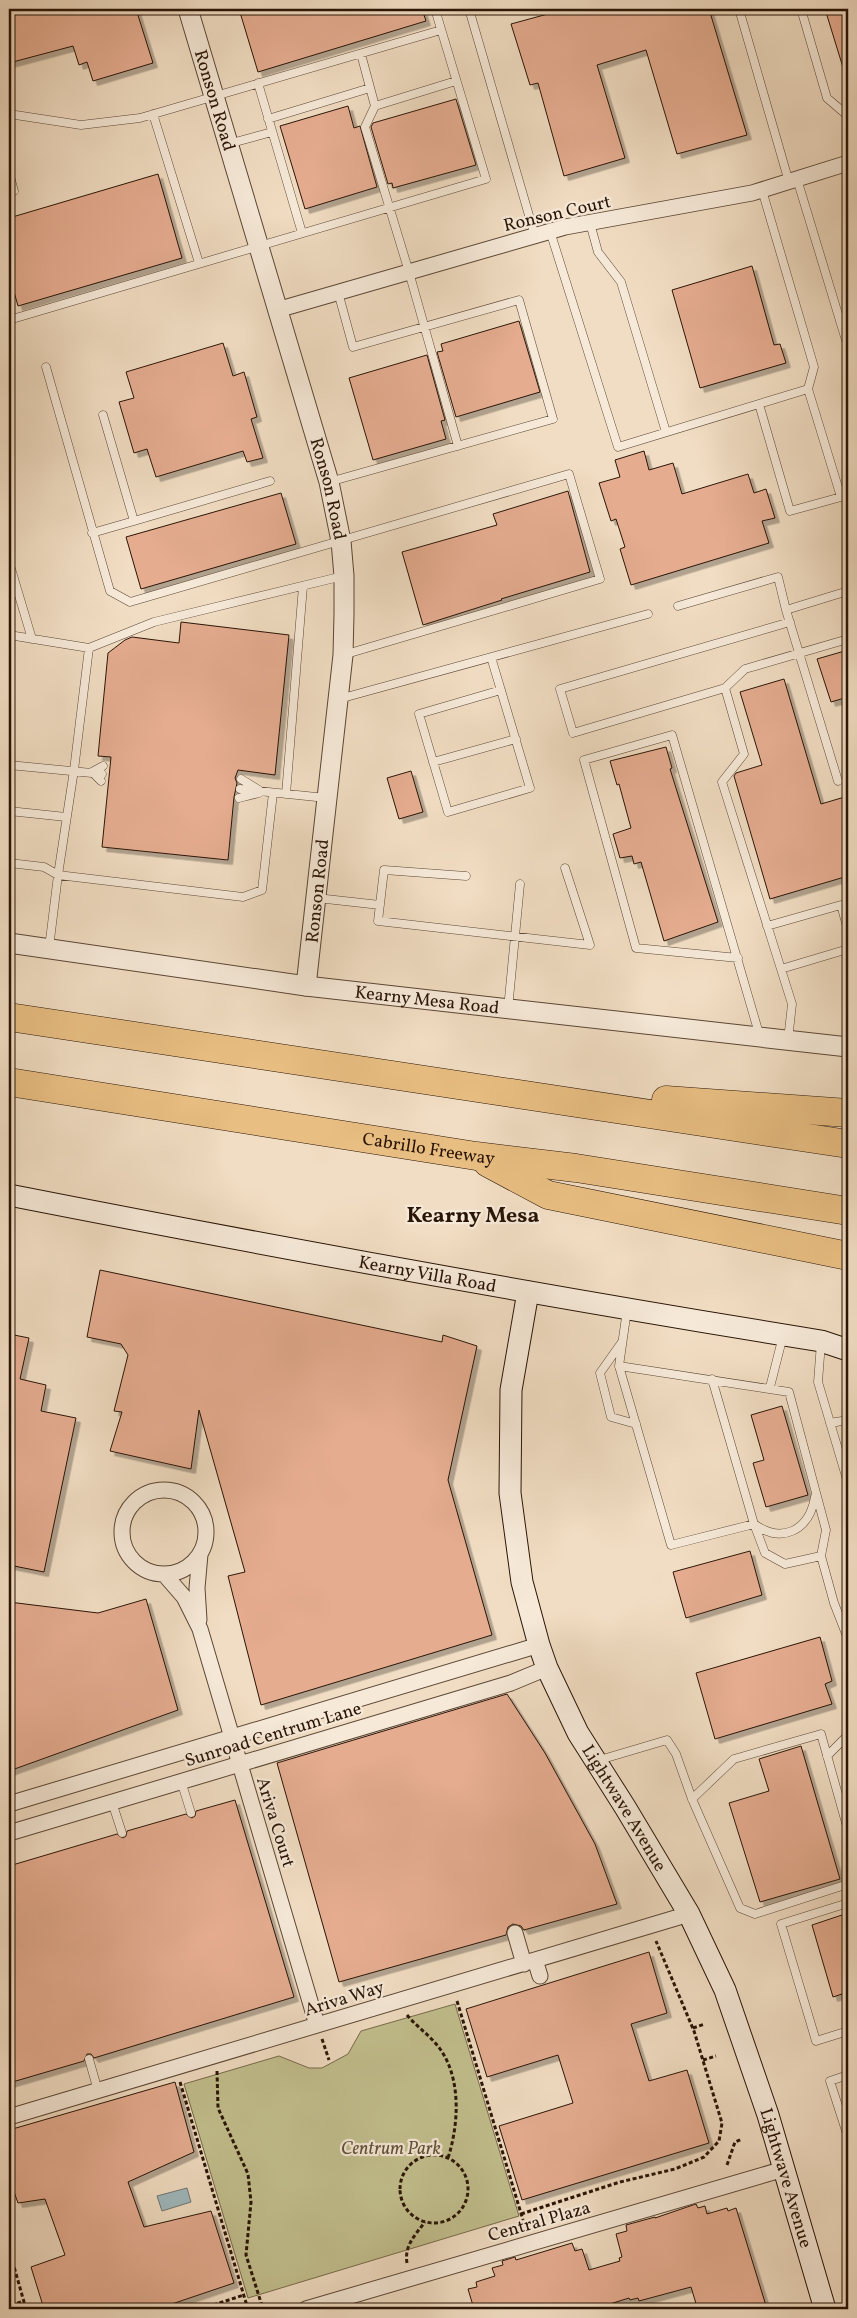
<svg xmlns="http://www.w3.org/2000/svg" width="857" height="2318" font-family="Vollkorn,serif">
	<style>
		.green { fill: #c2bf8e; stroke: #766a4a }
		.water { fill: #9fb9be; stroke: #707774 }
		.building { fill: #e5ac90; stroke: #291406; filter: url(#shadow) }
		.lines { fill: none; stroke-linecap: round; stroke-linejoin: round }
		.service-casing { stroke: #5b4635; stroke-width: 9 }
		.minor-casing { stroke: #5b4635; stroke-width: 17 }
		.tertiary-casing { stroke: #5b4635; stroke-width: 21 }
		.secondary-casing { stroke: #291406; stroke-width: 23 }
		.motorway-casing { stroke: #291406; stroke-width: 29 }
		.path { stroke: #291406; stroke-width: 3; stroke-dasharray: 4 2.5; stroke-linecap: butt }
		.service { stroke: #f6e9d8; stroke-width: 8 }
		.minor { stroke: #f6e9d8; stroke-width: 15 }
		.tertiary { stroke: #f6e9d8; stroke-width: 19 }
		.secondary { stroke: #f6e9d8; stroke-width: 21 }
		.motorway { stroke: #e8be82; stroke-width: 28 }
		.labels { text-anchor: middle; stroke-width: 4.5; stroke-linejoin: round; paint-order: stroke }
		.street-label { font-size: 18px; fill: #291406; stroke: #f6e9d8 }
		.park-label { font-size: 18px; font-style: italic; fill: #5f5036; stroke: #f6e9d8 }
		.district-label { font-size: 22px; font-weight: bold; fill: #291406; stroke: #f6e9d8 }
	</style>
	<defs>
		<filter id="shadow"><feDropShadow dx="4.5" dy="4.5" stdDeviation="0" flood-color="#0004"/></filter>
	</defs>
	<rect width="100%" height="100%" fill="#f1ddc3"/>
	<filter id="stains"><feTurbulence type="fractalNoise" baseFrequency=".004" numOctaves="4"/><feColorMatrix values="0 0 0 0 .2 0 0 0 0 .09 0 0 0 0 .02 0 0 0 .5 -.17"/></filter>
	<radialGradient id="worn" r=".72"><stop offset=".6" stop-color="#630" stop-opacity="0"/><stop offset="1" stop-color="#630" stop-opacity=".3"/></radialGradient>
	<path class="green" d="M455,2004l64,212 -271,82 -64,-214 95,-28 30,12h13l26,-14 13,-23z"/>
	<path class="water" d="M187,2188l4,14 -29,9 -5,-15z"/>
	<path class="building" d="M9,9h127l17,54 -60,18 -6,-19 -8,3 -6,-19 -64,17z
		M239,9h183l4,12 -168,51z
		M566,9h143l38,126 -70,19 -31,-104 -49,15 28,93 -61,18 -26,-93 -8,2 -19,-61z
		M825,9h23v64l-3,1z
		M456,99l20,66 -83,23 -1,-5 -4,1 -17,-57 2,-4z
		M348,106l6,22 6,-2 17,61 -72,22 -25,-83z
		M158,174l24,84 -164,48 -9,-32v-56z
		M752,266l22,79 6,-1 6,19 -86,25 -28,-98z
		M519,321l21,71 -84,25 -19,-65 6,-1 -2,-7z
		M223,343l10,33 11,-4 13,45 -6,2 12,39 -16,4 -4,-11 -87,26 -9,-28 -13,4 -15,-51 15,-4 -8,-26z
		M427,355l18,65 -4,1 5,18 -73,21 -24,-82z
		M644,451l5,19 24,-7 9,31 66,-20 6,19 12,-4 9,29 -13,3 7,22 -138,42 -11,-36 5,-2 -9,-28 -5,2 -12,-38 21,-6 -5,-17z
		M568,491l22,81 -89,27 1,1 -79,25 -21,-73 95,-27 -4,-11z
		M281,493l15,51 -155,45 -15,-52z
		M181,622l108,13 -14,140 -37,-5 -3,8 2,5 -3,14 -6,63 -126,-13 9,-90 -13,-1 10,-103 17,-13 7,-3 47,6z
		M848,650v47l-17,5 -14,-43z
		M784,679l37,125 27,-8v40l-5,2 5,18v20l-78,23 -36,-123 2,-3 26,-8 -22,-73z
		M666,747l6,21 -2,1 48,153 -54,19 -23,-79 -7,2 -2,-8 -12,2 -7,-24 18,-6 -12,-44 -2,1 -7,-24z
		M411,771l12,41 -24,7 -12,-41z
		M100,1270l342,72 1,-7 34,11 -29,134 44,155 -231,70 -33,-129 17,-4 -46,-162 -8,59 -81,-18 12,-39 -8,-1 14,-56 -7,-11 -34,-7z
		M9,1334l20,4 -9,41 26,6 -5,26 35,7 -32,154 -35,-7 4,-17h-4z
		M782,1406l26,89 -42,12 -13,-44 11,-3 -13,-45z
		M750,1551l12,44 -76,23 -13,-46z
		M146,1599l32,111 -169,61v-169l89,11z
		M820,1637l12,44 -7,3 7,20 -117,35 -19,-66z
		M507,1694l38,59 50,91 22,60 -93,26 -3,-4 -8,-2 -5,3 -2,8 -167,47 -62,-219z
		M801,1746l39,133 -80,23 -31,-99 40,-12 -10,-32z
		M235,1800l59,197 -200,61 -3,-4h-4l-3,7 -75,22v-217l108,-32 6,4 3,-2 1,-5 59,-17 6,4 3,-2 1,-5z
		M848,1913v79l-15,5 -21,-72z
		M649,1952l18,61 -36,11 18,57 38,-11 22,73 -187,57 -23,-74 74,-23 -15,-48 -71,22 -21,-68z
		M175,2082l19,70 -66,30 16,45 67,-16 23,72 -77,26h-113l-13,-42 34,-12 -20,-56 -27,4 -9,-25v-48z
		M696,2204l2,4 7,-2 2,8 20,-6 1,3 8,-3 31,101h-67l-3,-2 -6,-20 -52,14 -1,-3 -8,2 -1,-2 -35,11h-120l-6,-20 9,-2 -1,-5 19,-6 -3,-8 11,-3 -1,-4 13,-4 1,3 56,-17 3,8 7,-2 7,21 31,-9 -1,-3 3,-1 -6,-23 11,-3 -1,-6 29,-8v1z"/>
	<g class="lines">
		<g class="service-casing">
			<path id="service" d="M469,9l66,227
				M739,9l50,173
				M801,9l26,89 21,18
				M361,54l14,52 81,-25
				M258,83l44,150
				M375,106l-10,21 44,145 49,174
				M9,114l72,11 59,-7 301,-88
				M153,114l46,149
				M268,119l102,-31
				M228,144l44,-12
				M9,173l5,18
				M797,179l51,168
				M590,223l8,29 23,30 45,150
				M550,231l68,216 190,-58 6,-22 -52,-177
				M9,320l477,-141 -51,-170
				M46,367l64,224 20,11 439,-128 31,105 -257,76
				M759,404l31,107 51,-14 -33,-108
				M329,482l224,-63 -34,-119 -166,47 -15,-55
				M134,521l136,-40
				M92,533l42,-12 -31,-106
				M9,562l23,77
				M678,606l100,-29 8,33
				M790,622l-230,67 13,44 152,-45 20,-19 103,-30
				M9,635l80,13
				M491,657l39,131 -82,24 -29,-98 82,-24
				M725,688l19,66 -22,28 70,222 -4,36
				M339,699l309,-85
				M433,762l83,-23
				M9,765l93,9
				M241,779l18,11
				M101,781l-9,-9 11,-6
				M838,781l-52,-171 62,-19
				M240,789l86,9
				M286,794l17,-208
				M239,798l20,-5
				M9,811l57,6
				M9,863l35,4 14,8 16,-105 15,-122 65,-26 189,-46
				M466,876l-82,-6 -6,51 212,24 -25,-77
				M317,898l63,7
				M767,926l74,-21 7,25
				M49,948l9,-73 185,22 19,-7 11,-97
				M738,958l-102,-10 -52,-188 88,-25 88,302
				M781,969l67,-20
				M508,1009l12,-125
				M627,1310l-8,56 52,179 83,-21 11,29 20,11 36,-8
				M622,1342l-22,31 11,44 25,7
				M821,1343l-3,39 30,101
				M619,1366l170,26 37,138 -5,26 13,47 14,36
				M712,1379l42,145c28,20 55,7 61,-27
				M770,1387l13,-51
				M830,1423l18,-3
				M827,1756l21,-21
				M596,1761l71,-21 9,14 16,45 48,109 15,6 93,-30
				M181,1781l10,32
				M692,1799l42,-40 87,-25 27,96
				M112,1802l10,31
				M848,1903l-67,21 35,117 32,-10
				M89,2059l9,32
				M848,2075l-18,6 18,56"/>
		</g>
		<g class="minor-casing">
			<path id="minor" d="M277,310l288,-83 187,-34 96,-30
				M122 1532a42 42 0 1 1 84 0a42 42 0 1 1-84 0Z
				M164,1574l20,23 16,32 117,396
				M199,1620l-2,-32 3,-34
				M9,1804l530,-159
				M9,1833l502,-150 36,-15
				M515,1933l9,31
				M535,1960l5,16
				M9,2117l680,-203
				M306,2309l478,-140"/>
		</g>
		<g class="tertiary-casing">
			<g id="tertiary">
				<path id="s1" d="M188,9l141,473 12,59 3,35v38l-1,41 -37,331"/>
				<path id="s2" d="M9,943l297,43 542,61"/>
			</g>
		</g>
		<g class="secondary-casing">
			<g id="secondary">
				<path id="s3" d="M9,1195c270,53 540,102 812,146l27,9"/>
				<path id="s4" d="M528,1292l-17,98 -1,103 12,89 17,63 8,23 31,65 47,74 64,107 36,76 43,125 57,194"/>
			</g>
		</g>
		<g class="motorway-casing">
			<g id="motorway">
				<path d="M9,1017l839,127"/>
				<path id="s5" d="M9,1082l467,74 100,12 272,43"/>
				<path d="M666,1100l182,13"/>
				<path d="M488,1163l60,32 300,61"/>
			</g>
		</g>
		<path class="path" d="M457,2001l66,219
			M407,2015c9,11 21,19 30,30 25,30 22,79 11,113
			M693,2028l12,-4
			M322,2039l7,21
			M703,2060l13,-4
			M217,2071l1,37 30,66 3,28 -5,53 17,54
			M180,2082l67,224
			M400 2189a34 34 0 1 1 68 0a34 34 0 1 1-68 0Z
			M727,2165l8,-23 7,-3
			M521,2214l99,-32 55,-13 29,-12 15,-16 3,-18 -28,-92 -38,-90
			M9,2249l17,60
			M407,2263c-3,-17 8,-28 18,-41
			M218,2304l2,5
			M11,2305l13,-4
			M201,2309l43,-14"/>
		<use href="#service" class="service"/>
		<use href="#minor" class="minor"/>
		<use href="#tertiary" class="tertiary"/>
		<use href="#secondary" class="secondary"/>
		<use href="#motorway" class="motorway"/>
	</g>
	<g class="labels">
		<g class="street-label">
			<text dy="6" stroke="none"><textPath href="#s1" startOffset="95">Ronson Road</textPath></text>
			<text transform="translate(557 213) rotate(-13)" y="6">Ronson Court</text>
			<text dy="6" stroke="none"><textPath href="#s1" startOffset="500">Ronson Road</textPath></text>
			<text transform="translate(317 891) rotate(-84)" y="6">Ronson Road</text>
			<text dy="6" stroke="none"><textPath href="#s2" startOffset="422">Kearny Mesa Road</textPath></text>
			<text dy="6" stroke="none"><textPath href="#s5" startOffset="425">Cabrillo Freeway</textPath></text>
			<text dy="6" stroke="none"><textPath href="#s3" startOffset="426">Kearny Villa Road</textPath></text>
			<text transform="translate(273 1734) rotate(-17)" y="6">Sunroad Centrum Lane</text>
			<text dy="6" stroke="none"><textPath href="#s4" startOffset="542">Lightwave Avenue</textPath></text>
			<text transform="translate(276 1822) rotate(73)" y="6">Ariva Court</text>
			<text transform="translate(344 1998) rotate(-17)" y="6">Ariva Way</text>
			<text dy="6" stroke="none"><textPath href="#s4" startOffset="948">Lightwave Avenue</textPath></text>
			<text transform="translate(539 2221) rotate(-16)" y="6">Central Plaza</text>
		</g>
		<g class="park-label">
			<text x="391" y="2154">Centrum Park</text>
		</g>
		<g class="district-label">
			<text x="473" y="1222">Kearny Mesa</text>
		</g>
	</g>
	<rect width="857" height="2318" fill="none" stroke="#f1ddc3" stroke-width="30"/>
	<rect x="10" y="10" width="837" height="2298" fill="none" stroke="#291406" stroke-width="2.5"/>
	<rect x="15" y="15" width="827" height="2288" fill="none" stroke="#291406"/>
	<rect width="100%" height="100%" filter="url(#stains)"/>
	<rect width="100%" height="100%" fill="url(#worn)"/>
</svg>
